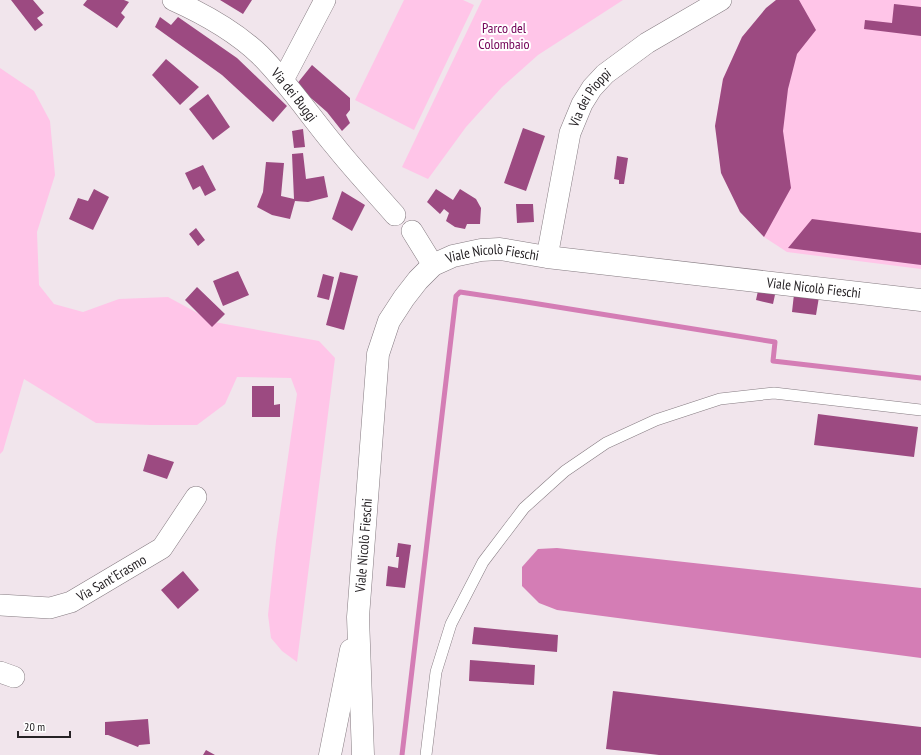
<svg xmlns="http://www.w3.org/2000/svg" width="921" height="755" font-family="'PT Sans Narrow',sans-serif">
	<style>
		.green { fill: #ffc5e8 }
		.water { fill: #d47db5 }
		.lines { fill: none; stroke-linecap: round; stroke-linejoin: round }
		.stream { stroke: #d47db5; stroke-width: 5 }
		.building { fill: #9c4a81 }
		.service-casing { stroke: #857b81; stroke-width: 12 }
		.minor-casing { stroke: #857b81; stroke-width: 22 }
		.secondary-casing { stroke: #857b81; stroke-width: 23 }
		.service { stroke: #fff; stroke-width: 11 }
		.minor { stroke: #fff; stroke-width: 21 }
		.secondary { stroke: #fff; stroke-width: 22 }
		.labels { text-anchor: middle; stroke-width: 4; stroke-linejoin: round; paint-order: stroke }
		.park-label { font-size: 14px; fill: #710056; stroke: #fff }
		.street-label { font-size: 14px; fill: #262225; stroke: #fff }
	</style>
	<rect width="100%" height="100%" fill="#f1e5ec"/>
	<path class="green" d="M404,0h59l11,5 -60,125 -59,-30z
		M482,0h141l-85,55 -36,32 -36,40 -38,52 -26,-12z
		M776,0h145v269l-134,-17 -23,-15 -49,-111 8,-47 19,-42z
		M0,68l34,23 16,30 5,54 -18,57 2,53 15,19 29,8 36,-13 49,-2 46,25 105,19 16,17 -38,304 -15,-11 -11,-13 -3,-23 8,-74 21,-147 -6,-16 -54,-1 -12,27 -28,21h-47l-54,-2 -72,-44 -21,72 -3,3z"/>
	<path class="water" d="M557,548l364,40v70l-364,-48 -18,-7 -17,-17v-19l16,-18z"/>
	<g class="lines">
		<path class="stream" d="M402,755l54,-459 4,-4 60,9 255,41 -2,19 148,17"/>
	</g>
	<path class="building" d="M11,0h22l11,13 -7,5 6,7 -8,6z
		M87,0h37l5,2 -8,11 4,4 -8,11 -34,-23z
		M220,0h32l-9,14z
		M776,0h23l17,30 -19,24 -9,35 -5,42 8,57 -27,49 -24,-25 -19,-39 -6,-47 8,-47 19,-42 24,-29z
		M894,4l27,3v29l-57,-7 1,-9 27,3z
		M160,17l11,8 7,-8 59,41 50,48 -14,16 -51,-47 -67,-48z
		M166,59l33,28 -19,18 -28,-30z
		M312,65l38,33v12l-4,5 4,8 -8,8 -15,-19 -31,-27z
		M208,94l22,33 -17,13 -24,-31z
		M523,128l22,8 -19,55 -22,-8z
		M303,129l2,18 -11,1 -2,-17z
		M303,153l3,26 18,-3 4,21 -20,5 -13,-1 -5,18 -18,-4 -15,-8 6,-15 3,-30 18,1 -3,33 13,3 -2,-45z
		M617,156l11,2 -4,26h-5v-4l-5,-1z
		M203,165l13,25 -11,6 -5,-10 -7,4 -8,-17z
		M94,189l15,8 -16,33 -24,-11 9,-21 10,3z
		M436,189l17,11 7,-11 16,10 5,9 -1,16h-13l-2,5 -10,-2 -9,-6 3,-8 -5,-4 -4,5 -13,-12z
		M342,191l23,14 -13,26 -20,-12z
		M516,204h17l1,18 -17,1z
		M812,219l109,14v32l-133,-17z
		M196,228l9,12 -7,6 -9,-12z
		M238,271l11,24 -26,11 -10,-25z
		M340,272l18,4 -14,54 -18,-5z
		M323,274l11,3 -5,23 -12,-3z
		M759,286l17,4 -3,14 -17,-4z
		M197,287l28,27 -13,13 -27,-27z
		M794,294l25,3 -3,18 -24,-3z
		M252,386h22v19l6,-1v13h-28z
		M818,414l100,13 -4,30 -100,-12z
		M148,454l26,8 -7,17 -24,-8z
		M398,543l13,2 -6,43 -19,-2 2,-20 10,2 1,-11h-3z
		M183,571l16,19 -21,19 -17,-19z
		M474,627l84,8 -1,17 -85,-8z
		M470,660l65,5 -1,20 -65,-4z
		M613,691l308,36v28h-262l-53,-6z
		M148,719l2,25 -11,1 -1,2 -30,-12h-3v-13z
		M206,750l9,5h-12z"/>
	<g class="lines">
		<g class="service-casing">
			<path id="service" d="M426,755l10,-83 15,-48 32,-62 41,-54 41,-37 41,-28 50,-23 64,-21 54,-6 147,17"/>
		</g>
		<g class="minor-casing">
			<g id="minor">
				<path id="s1" d="M173,0c31,14 62,31 87,55 28,28 50,61 75,91 19,24 40,46 60,69"/>
				<path d="M283,80l42,-80"/>
				<path d="M412,231l21,34"/>
				<path id="s2" d="M547,257l23,-124 12,-29 10,-16 13,-14 42,-31 74,-43"/>
				<path id="s3" d="M0,605l50,3 21,-6 91,-54 34,-51"/>
				<path d="M0,672l14,5"/>
			</g>
		</g>
		<g class="secondary-casing">
			<g id="secondary">
				<path d="M330,755l21,-105"/>
				<path id="s4" d="M363,755l-5,-138 20,-263 11,-33 15,-23 14,-18 15,-15 20,-9 28,-6 19,-1 47,8 374,43"/>
			</g>
		</g>
		<use href="#service" class="service"/>
		<use href="#minor" class="minor"/>
		<use href="#secondary" class="secondary"/>
	</g>
	<g class="labels">
		<g class="park-label">
			<text x="504" y="33">Parco del<tspan x="504" dy="16">Colombaio</tspan></text>
		</g>
		<g class="street-label">
			<text dy="5" stroke="none"><textPath href="#s1" startOffset="156">Via dei Buggi</textPath></text>
			<text dy="5" stroke="none"><textPath href="#s2" startOffset="167">Via dei Pioppi</textPath></text>
			<text dy="5" stroke="none"><textPath href="#s4" startOffset="570">Viale Nicolò Fieschi</textPath></text>
			<text dy="5" stroke="none"><textPath href="#s4" startOffset="894">Viale Nicolò Fieschi</textPath></text>
			<text dy="5" stroke="none"><textPath href="#s4" startOffset="210">Viale Nicolò Fieschi</textPath></text>
			<text dy="5" stroke="none"><textPath href="#s3" startOffset="119">Via Sant'Erasmo</textPath></text>
		</g>
	</g>
	<path d="M18 731v6h52v-6" fill="none" stroke="#262225" stroke-width="2"/>
	<text x="24" y="731" font-size="12" fill="#262225" stroke="#ffffff" stroke-width="3" paint-order="stroke">20 m</text>
</svg>
